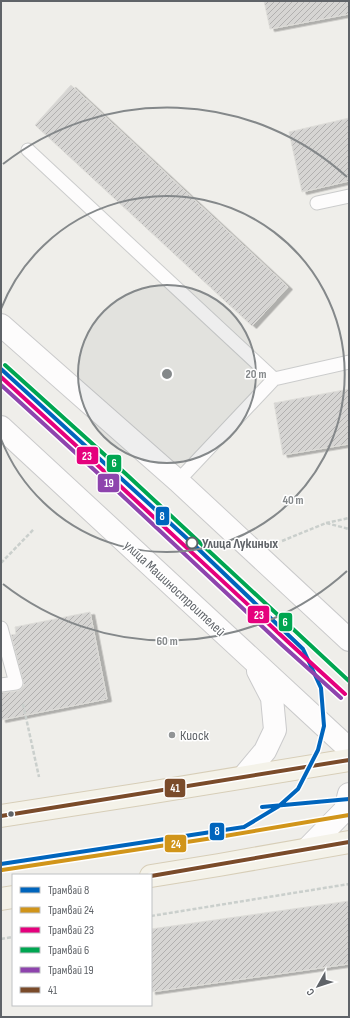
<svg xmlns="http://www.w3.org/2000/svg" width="350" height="1018" font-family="'Sofia Sans Condensed',sans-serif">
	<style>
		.building { fill: url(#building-hatch); stroke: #deddd9; filter: url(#shadow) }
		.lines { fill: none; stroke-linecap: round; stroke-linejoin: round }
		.lane-casing { stroke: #cbcccc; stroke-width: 15 }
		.secondary-casing { stroke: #cacacb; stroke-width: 24 }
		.primary-casing { stroke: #d7ceb8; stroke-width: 24 }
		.path { stroke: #cacfcc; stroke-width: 2.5; stroke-dasharray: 4 2; stroke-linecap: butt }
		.lane { stroke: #fdfcfc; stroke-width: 13 }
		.secondary { stroke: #fdfcfc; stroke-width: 22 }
		.primary { stroke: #f4f2e9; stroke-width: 22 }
		.bus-1-casing { stroke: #fff; stroke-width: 7 }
		.bus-1 { stroke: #7a4b2a; stroke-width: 4 }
		.tram-1-casing { stroke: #fff; stroke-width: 7 }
		.tram-2-casing { stroke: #fff; stroke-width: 7 }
		.tram-3-casing { stroke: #fff; stroke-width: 7 }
		.tram-4-casing { stroke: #fff; stroke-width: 7 }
		.tram-5-casing { stroke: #fff; stroke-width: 7 }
		.tram-1 { stroke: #0065bd; stroke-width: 4 }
		.tram-2 { stroke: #d1951a; stroke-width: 4 }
		.tram-3 { stroke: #e5007d; stroke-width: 4 }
		.tram-4 { stroke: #00a651; stroke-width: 4 }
		.tram-5 { stroke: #8e44ad; stroke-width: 4 }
		.ring { fill: none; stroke: #84888a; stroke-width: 2 }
		.stop-dot { fill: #fff; stroke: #5f6368; stroke-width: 2 }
		.poi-dot { fill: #919496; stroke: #fff; stroke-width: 1.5 }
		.bus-dot { fill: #5f6368; stroke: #fff; stroke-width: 1.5 }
		.labels { text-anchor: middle; stroke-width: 3; stroke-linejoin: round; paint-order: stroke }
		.stop-label { font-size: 14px; font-weight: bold; fill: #5f6368; stroke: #fff; text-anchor: start }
		.street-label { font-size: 14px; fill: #5f6368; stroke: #fff }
		.poi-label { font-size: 14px; fill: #5f6368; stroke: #fff; text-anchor: start }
		.centre { fill: #84888a; stroke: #fff; stroke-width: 2 }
		.ring-label { font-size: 12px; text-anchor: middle; font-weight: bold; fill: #84888a; stroke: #fff; stroke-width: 3; stroke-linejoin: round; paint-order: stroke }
		.line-badge { stroke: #fff; stroke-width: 1.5 }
		.badge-label { font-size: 11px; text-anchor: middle; font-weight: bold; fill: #fff }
	</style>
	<defs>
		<pattern id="building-hatch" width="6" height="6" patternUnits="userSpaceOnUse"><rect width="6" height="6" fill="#d6d5d3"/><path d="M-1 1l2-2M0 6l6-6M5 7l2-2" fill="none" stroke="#b1b0af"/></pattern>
		<filter id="shadow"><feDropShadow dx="4.5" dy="2.5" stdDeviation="0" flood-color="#0004"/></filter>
	</defs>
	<rect width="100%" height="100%" fill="#efeeea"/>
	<path class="building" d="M264,1h85v13l-79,15z
		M71,85l217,202 -36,39 -217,-201z
		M349,118v63l-47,11 -13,-60z
		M349,389v55l-66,11 -9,-52z
		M90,612l17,87 -106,21v-27l16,-2 4,-2 3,-4 -13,-50 5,-1 -1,-7z
		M349,901v63l-198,28v-63z"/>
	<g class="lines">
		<g class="lane-casing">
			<path id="lane" d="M28,150l246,229
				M317,203l32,-7
				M178,481l96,-102 75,-17
				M1,628l15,55 -15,2"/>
		</g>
		<g class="secondary-casing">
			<path id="secondary" d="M1,325l177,156 171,159
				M1,427l348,322
				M244,776l21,-25 10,-21 -3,-32 -14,-27
				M307,849l38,-39 4,-16"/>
		</g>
		<g class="primary-casing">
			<path id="primary" d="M1,816l141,-22 207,-34
				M151,876l68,-11 130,-23
				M1,899l12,-2"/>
		</g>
		<path class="path" d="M326,523l23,-5
			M282,541l44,-18 23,6
			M1,563l33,-34
			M23,704l16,73
			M151,916l198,-32
			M1,939l12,-2"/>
		<use href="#lane" class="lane"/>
		<use href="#secondary" class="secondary"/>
		<use href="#primary" class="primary"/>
		<g class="bus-1-casing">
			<path id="bus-1" d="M1,816l348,-56
				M151,876l198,-34"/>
		</g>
		<use href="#bus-1" class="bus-1"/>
		<g class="tram-1-casing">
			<path id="tram-1" d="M1,369l191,174 111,106 18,39 3,38 -6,24 -20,39 -19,17 -35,21 -243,37
				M262,807l87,-8"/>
		</g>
		<g class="tram-2-casing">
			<path id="tram-2" d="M2,870l211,-32 136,-23"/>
		</g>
		<g class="tram-3-casing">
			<path id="tram-3" d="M1,377l116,106 169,157 59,54"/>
		</g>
		<g class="tram-4-casing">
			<path id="tram-4" d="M5,365l121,109 223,207"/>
		</g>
		<g class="tram-5-casing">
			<path id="tram-5" d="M1,385l112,102 169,158 59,53"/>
		</g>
		<use href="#tram-1" class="tram-1"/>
		<use href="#tram-2" class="tram-2"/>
		<use href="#tram-3" class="tram-3"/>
		<use href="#tram-4" class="tram-4"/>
		<use href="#tram-5" class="tram-5"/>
	</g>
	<circle cx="167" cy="374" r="89" fill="#84888a" fill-opacity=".12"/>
	<g class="ring">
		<circle cx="167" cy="374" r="89"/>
		<path d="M1 309A178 178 0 1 1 1 439"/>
		<path d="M347 571A267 267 0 0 1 3 584M3 164A267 267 0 0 1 347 177"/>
	</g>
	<circle class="stop-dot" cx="192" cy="543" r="5.5"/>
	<circle class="poi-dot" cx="172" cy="735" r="4"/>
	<circle class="bus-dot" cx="11" cy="814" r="3.5"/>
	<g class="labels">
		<g class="stop-label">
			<text x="202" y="548">Улица Лукиных</text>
		</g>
		<g class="street-label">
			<text transform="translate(175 588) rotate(43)" y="5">улица Машиностроителей</text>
		</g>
		<g class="poi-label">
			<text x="180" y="740">Киоск</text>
		</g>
	</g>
	<circle cx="167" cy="374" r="6" class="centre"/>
	<g class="ring-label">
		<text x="256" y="378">20 m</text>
		<text x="293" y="504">40 m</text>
		<text x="167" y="645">60 m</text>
	</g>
	<g class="line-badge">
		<rect x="76" y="446" width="23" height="19" rx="4" fill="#e5007d"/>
		<rect x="106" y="454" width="16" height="19" rx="4" fill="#00a651"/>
		<rect x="97" y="473" width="23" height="20" rx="4" fill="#8e44ad"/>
		<rect x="155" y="506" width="15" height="20" rx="4" fill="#0065bd"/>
		<rect x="247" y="605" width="23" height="19" rx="4" fill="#e5007d"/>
		<rect x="278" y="612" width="15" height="20" rx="4" fill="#00a651"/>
		<rect x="164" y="778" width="22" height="20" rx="4" fill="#7a4b2a"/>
		<rect x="209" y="822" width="16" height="19" rx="4" fill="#0065bd"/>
		<rect x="164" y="834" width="23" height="19" rx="4" fill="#d1951a"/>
	</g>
	<g class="badge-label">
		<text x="87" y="460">23</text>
		<text x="114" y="467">6</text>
		<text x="109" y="487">19</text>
		<text x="162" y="520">8</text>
		<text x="259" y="619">23</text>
		<text x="285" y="626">6</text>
		<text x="175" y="792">41</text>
		<text x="217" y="835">8</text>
		<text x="176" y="848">24</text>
	</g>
	<rect width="350" height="1018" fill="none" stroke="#5f6368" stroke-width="4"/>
	<rect x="12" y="874" width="140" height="132" fill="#ffffff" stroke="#bfc1c3"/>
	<rect x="20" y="887" width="20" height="6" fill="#0065bd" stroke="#bfc1c3"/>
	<text x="48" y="894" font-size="12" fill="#5f6368">Трамвай 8</text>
	<rect x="20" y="907" width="20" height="6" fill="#d1951a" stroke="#bfc1c3"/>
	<text x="48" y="914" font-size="12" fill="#5f6368">Трамвай 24</text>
	<rect x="20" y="927" width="20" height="6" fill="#e5007d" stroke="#bfc1c3"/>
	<text x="48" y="934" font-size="12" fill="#5f6368">Трамвай 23</text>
	<rect x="20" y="947" width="20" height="6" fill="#00a651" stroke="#bfc1c3"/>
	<text x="48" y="954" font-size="12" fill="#5f6368">Трамвай 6</text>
	<rect x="20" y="967" width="20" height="6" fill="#8e44ad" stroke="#bfc1c3"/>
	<text x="48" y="974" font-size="12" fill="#5f6368">Трамвай 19</text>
	<rect x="20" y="987" width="20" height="6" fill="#7a4b2a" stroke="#bfc1c3"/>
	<text x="48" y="994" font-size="12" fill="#5f6368">41</text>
	<g transform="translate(318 986) rotate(231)" stroke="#ffffff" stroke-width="3" paint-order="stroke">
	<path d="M0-3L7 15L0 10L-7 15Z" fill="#5f6368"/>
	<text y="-6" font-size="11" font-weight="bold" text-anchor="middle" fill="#5f6368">С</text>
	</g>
</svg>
